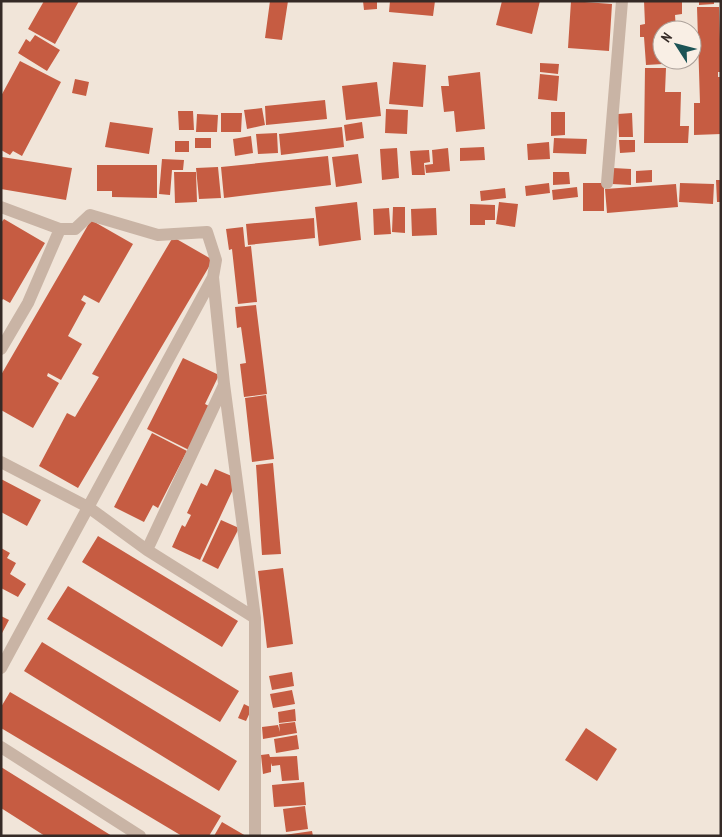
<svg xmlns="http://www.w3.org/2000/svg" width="722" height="837" font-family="'PT Sans Narrow',sans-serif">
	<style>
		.building { fill: #c65c42 }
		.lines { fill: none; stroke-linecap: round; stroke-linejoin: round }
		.street { stroke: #c9b4a5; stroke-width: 12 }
	</style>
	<rect width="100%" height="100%" fill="#f1e5d9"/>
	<path class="building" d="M44,1h35l-24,43 -27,-15z
		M270,1h18l-6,39 -17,-2z
		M363,1h14v8l-13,1z
		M390,1h45l-2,15 -44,-4z
		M502,1h38l-8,33 -36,-9z
		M571,1l41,3 -3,47 -41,-3z
		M644,1h38v13l-7,1 1,15h-14l1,34 -17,1 -2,-28h-4v-12l5,-1z
		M699,1h15v3l-15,1z
		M697,7h22l2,65h-3v5h3v57l-27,1v-32h6z
		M35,35l25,15 -13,21 -29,-18 8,-14 4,3z
		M20,61l41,21 -39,74 -9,-5 -3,4 -9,-5v-54z
		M393,62l33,3 -3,42 -34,-3z
		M540,63l19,1 -1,10 -18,-2z
		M645,68h21l-1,24h16l-1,34h9l-1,17h-44z
		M480,72l5,57 -29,3 -2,-21 -10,1 -3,-26h8l-1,-10z
		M540,74l19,2 -2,25 -19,-2z
		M75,79l14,3 -3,14 -14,-3z
		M377,82l4,34 -35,4 -4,-34z
		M325,100l2,19 -61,6 -1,-19z
		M262,108l3,17 -18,4 -3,-19z
		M386,109l22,1 -1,24 -22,-1z
		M178,111h15l1,19h-15z
		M551,112h14v23l-14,1z
		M221,113h21l-1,19h-20z
		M632,113l1,24h-14l-1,-23z
		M197,114l21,1 -1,17h-21z
		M110,122l43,6 -4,26 -44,-7z
		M362,122l2,16 -18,3 -2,-16z
		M342,127l2,20 -63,8 -2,-21z
		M277,133l1,20 -20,1 -2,-20z
		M251,136l2,17 -18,3 -2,-17z
		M195,138h16v10h-16z
		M554,138l33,1 -1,15 -33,-1z
		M619,140h16v12l-15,1z
		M175,141h14v11h-14z
		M549,142l1,17 -22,1 -1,-16z
		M484,147l1,13 -25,1v-13z
		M397,148l2,30 -17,2 -2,-31z
		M448,148l2,23 -24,2 -1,-8 8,-1 -1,-14z
		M429,150l1,12 -6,1 1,12h-13l-2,-24z
		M358,154l4,29 -26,4 -4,-30z
		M328,156l3,29 -107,13 -3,-31z
		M2,157l70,11 -6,32 -65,-11z
		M162,159l22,1 -1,10h-11l-2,25 -11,-1z
		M97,165h60v33l-45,-1v-6h-15z
		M218,167l3,31 -22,1 -3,-31z
		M613,168l18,1v16l-19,-1z
		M652,170v12l-16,1v-12z
		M174,172h22l1,30 -22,1z
		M553,172h16l1,12 -17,1z
		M716,180h5v22h-4z
		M549,183l1,10 -24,3 -1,-10z
		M583,183h21v28h-21z
		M680,183l34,1 -1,20 -34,-2z
		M676,184l2,23 -71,6 -2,-24z
		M577,187l1,10 -25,3 -1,-10z
		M505,188l1,10 -25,3 -1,-10z
		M357,202l4,38 -42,6 -4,-39z
		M499,202l19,2 -3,23 -19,-3z
		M470,204l25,1v15h-10v5h-15z
		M393,207h12v26l-13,-1z
		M389,208l2,26 -17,1 -1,-26z
		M436,208l1,27 -25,1 -1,-27z
		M314,218l1,20 -67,7 -2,-21z
		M4,219l41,24 -35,60 -7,-4 -2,2v-78z
		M91,220l42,24 -34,59 -15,-8 -3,5 5,3 -18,33 14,8 -21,36 -13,-7 -1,3 12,7 -26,45 -32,-18v-35z
		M243,227l2,20 6,-1 6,56 -19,2 -6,-55 -3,1 -3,-21z
		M173,237l40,23 -135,228 -39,-22 28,-53 8,4 24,-40 -7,-3z
		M256,305l11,89 -23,3 -4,-33 6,-1 -5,-36 -4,1 -2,-21z
		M183,358l36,17 -14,29 6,3 -22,43 -42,-21z
		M266,395l8,64 -22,3 -7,-64z
		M152,433l35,18 -29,57 -5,-3 -9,17 -30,-15z
		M273,463l8,91 -19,1 -6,-90z
		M215,469l19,8 1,8 -35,75 -28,-13 10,-22 3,2 6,-12 -4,-2 14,-30 6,3z
		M1,479l40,21 -14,26 -26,-14z
		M221,520l18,8 -21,41 -16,-8z
		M98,536l140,85 -16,26 -140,-85z
		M1,548l9,5 -3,5 9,5 -6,11 16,10 -8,13 -17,-9z
		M283,568l10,76 -26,4 -9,-77z
		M68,586l171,105 -19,31 -173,-103z
		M1,616l8,4 -8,15z
		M42,642l195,119 -18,30 -195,-120z
		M292,672l2,14 -22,4 -3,-14z
		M292,690l3,14 -22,4 -3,-14z
		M10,692l211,124 -12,20h-27l-181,-108v-21z
		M244,704l8,4 -6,13 -8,-3z
		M295,709l1,12 -17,2 -1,-11z
		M295,722l2,11 -34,6 -1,-12 16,-2 2,7 -1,-8z
		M586,728l31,21 -20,32 -32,-21z
		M297,735l2,14 -23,4 -2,-14z
		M269,754l1,3 27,-1 2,24 -17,1 -2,-16 -8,1 -1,-3v9l-8,2 -2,-19z
		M1,767l111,69h-67l-44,-28z
		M304,782l2,23 -32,2 -2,-22z
		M305,806l3,23 -22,3 -3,-23z
		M222,822l24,14h-32z
		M312,831l1,5h-29v-1z"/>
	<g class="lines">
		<path class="street" d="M607,183l15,-182
			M1,207l59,22h15l15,-14 68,20 49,-3 9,28 -3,17 11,107 31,234v218
			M1,349l27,-46 32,-74
			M1,462l87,45 59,43 108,68
			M147,550l77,-165
			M1,668l212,-391
			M1,747l139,89"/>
	</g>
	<rect width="722" height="837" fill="none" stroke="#352a26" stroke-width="5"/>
	<g transform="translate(677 45) rotate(306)"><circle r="24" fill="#f9efe5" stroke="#aba099"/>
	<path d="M0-4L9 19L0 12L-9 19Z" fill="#1c5456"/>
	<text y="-8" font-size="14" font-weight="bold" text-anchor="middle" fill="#352a26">N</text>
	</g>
</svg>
